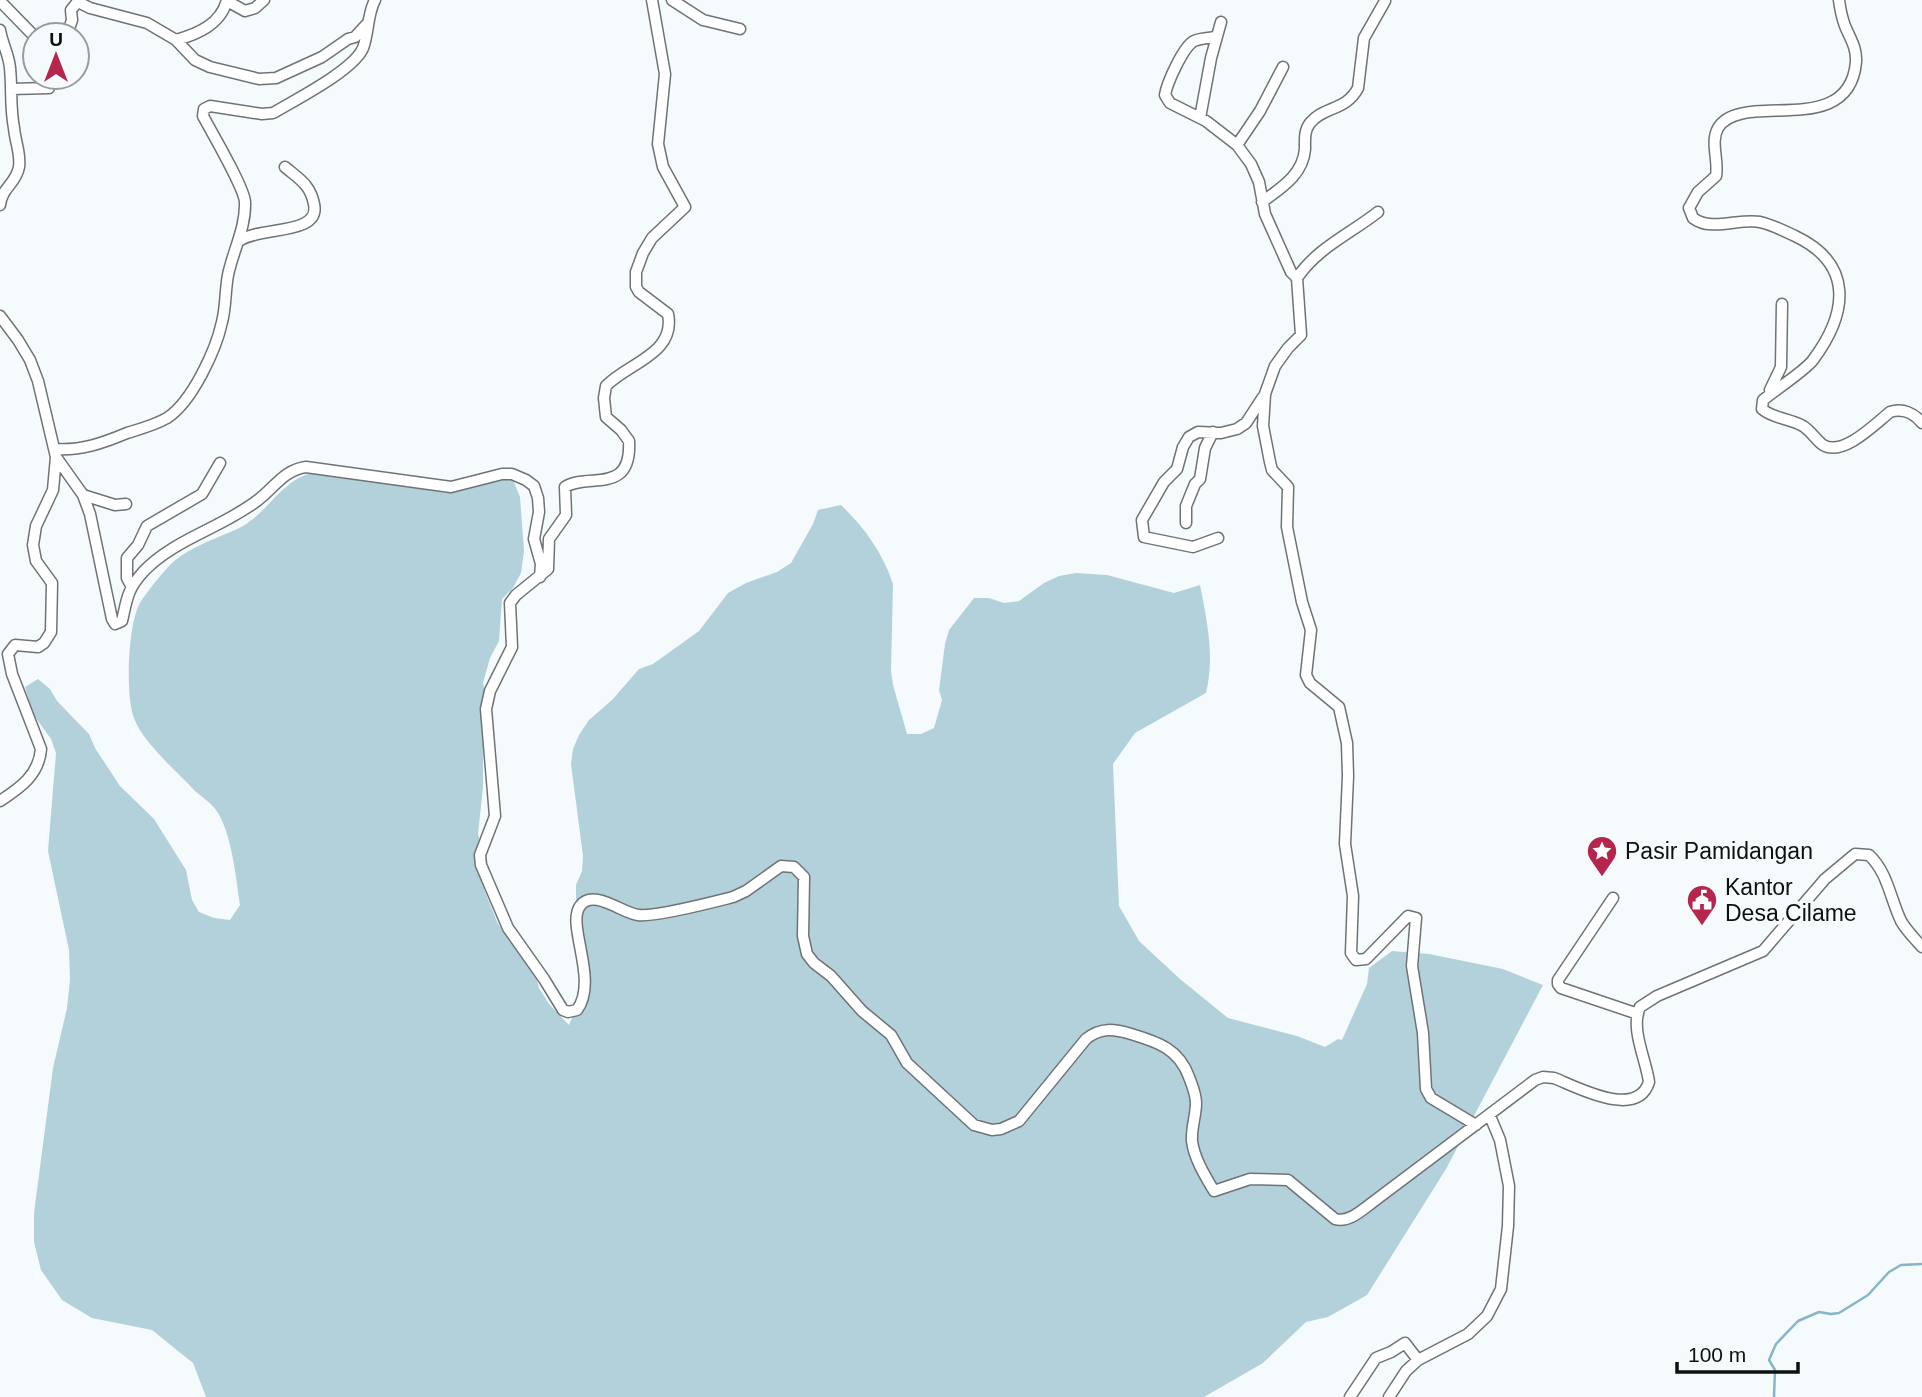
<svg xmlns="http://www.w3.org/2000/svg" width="1922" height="1397" font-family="Arial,sans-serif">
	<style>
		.green { fill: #b3d1db }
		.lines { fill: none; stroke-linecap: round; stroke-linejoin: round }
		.stream { stroke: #85b6c7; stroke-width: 2.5 }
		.minor-casing { stroke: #6f7375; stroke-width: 13 }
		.minor { stroke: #fff; stroke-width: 10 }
		.labels { text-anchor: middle; stroke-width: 7; stroke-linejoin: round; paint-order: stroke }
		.poi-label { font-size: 23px; fill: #0e1010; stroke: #f5fafc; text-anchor: start }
	</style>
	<rect width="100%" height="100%" fill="#f5fafc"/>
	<path class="green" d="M320,471l15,5 103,12 61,-11 14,3 7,17 4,54 -3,22 -8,15 -11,11 -3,42 -9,17 -7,25 4,16 -4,13v75l-5,47 4,15 2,40 14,35 37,49 4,15 10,16 20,21 6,-14 8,-46 -7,-46v-34l6,-14 1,-15 -12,-92 2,-15 6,-14 10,-15 24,-21 26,-30 14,-5 46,-33 29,-38 18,-10 31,-11 14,-9 22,-39 5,-14 23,-5c23,22 42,48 52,79l-2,87 2,14 14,49h14l13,-6 8,-28 -3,-10 6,-46 4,-14 25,-32h15l15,5 15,-2 25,-18 15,-7 17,-3 31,2 67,18 26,-8c7,36 15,71 6,108l-71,40 -22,31 6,142 20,35 41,38 48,39 69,18 28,11 13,-8 4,1 25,-56 2,-16 23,-17 37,3 74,15 40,16 -97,184 -79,126 -39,22 -22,5 -43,41 -59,34h-998l-13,-34 -41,-33 -60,-12 -30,-18 -21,-30 -7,-28v-29l19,-145 14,-60 3,-28 -1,-30 -21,-99 8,-98 -5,-14 -18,-25 -8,-27 13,-8 12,10 7,12 32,33 6,14 25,38 34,33 32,51 6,30 7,12 15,6 16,2 10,-15c-4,-27 -8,-69 -22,-92 -6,-10 -15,-15 -23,-22 -14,-15 -31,-30 -44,-46 -6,-7 -14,-18 -17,-27 -9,-22 -6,-95 6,-115 8,-13 20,-27 30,-38 16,-16 44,-26 65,-35 35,-15 44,-53 85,-59z"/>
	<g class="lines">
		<path class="stream" d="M1774,1397l1,-27 -6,-10 7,-16 22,-23 21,-9 12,2 8,-1 29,-18 21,-23 12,-7 21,-1"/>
		<g class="minor-casing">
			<path id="minor" d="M652,0l13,74 -7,70 5,23 22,40 -33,31 -9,15 -7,19v15l3,5 29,22c8,40 -40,49 -62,72l-2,12 2,19 15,13 8,11c3,55 -41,31 -64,46l1,28 -17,24 -1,30 -32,26 -6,8 2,44 -22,44 -4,18 9,107 -15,39 1,10 27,63 36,51 19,31 5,2 9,-2c22,-30 -11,-85 3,-104 13,-18 42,7 58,9 19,2 75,-13 95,-18l13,-6 35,-25 13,1 10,10 -1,59 4,18 7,9 17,13 31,35 29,24 16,28 67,62 18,5 9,-1 18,-8 67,-82c15,-12 28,-10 45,-5 27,8 48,15 58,43 3,8 7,17 7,26 0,13 -5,25 -4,38 2,17 13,35 22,50l36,-12 38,1 47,39c14,4 27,-9 38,-17l162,-122 8,-3 11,1c23,9 83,42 95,4 -3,-23 -19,-53 -9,-75l17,-11 106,-45 62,-72 30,-25 14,1c19,18 21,43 32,66 5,9 14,18 21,26
				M672,0l31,20 37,9
				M1839,0c1,8 3,18 6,26 5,12 12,22 11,36 -7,79 -115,27 -138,66 -8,14 1,33 -2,48l-18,16 -9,16 4,10c18,14 46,0 67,4 13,3 24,9 35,14 59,28 53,77 18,124 -7,10 -38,30 -50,40l-1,9c12,10 27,9 41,17 8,5 13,14 20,19 20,12 52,-21 67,-33 13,-4 24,1 32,11
				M0,1l35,36
				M227,1l18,10 10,-3 9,-8
				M78,2l12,6 57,15 29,17 19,20 15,7 49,12 17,-1 46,-21 26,-18 7,-2 12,-13
				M0,30c2,13 9,25 10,38 2,20 0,40 4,60 1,13 7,26 5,39 -3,17 -17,20 -19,38
				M67,35l5,-15 -1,-10 8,-10
				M1216,37c-7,1 -16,1 -22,4 -11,6 -27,42 -29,54l5,8 36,18 31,24 14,19 8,18 6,32 26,58 6,6 4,57 -13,13 -13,18 -10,28 -2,32 7,36 2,8 16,17 -1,40 15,75 9,28 -5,45 4,8 29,24 8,36 1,33 -3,68 8,52 -2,57 5,7 10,-1 42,-43 8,2 -4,48 11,67 3,56 5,9 45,27
				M176,40c22,-6 45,-16 51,-40
				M11,89l38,-1
				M1200,118l11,-60 10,-36
				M1237,145l23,-34 23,-44
				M1262,202c19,-14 41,-27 43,-53 0,-10 -1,-18 5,-26 14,-17 36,-12 48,-35l6,-50 21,-37
				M239,241c20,-15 82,-5 75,-37 -4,-20 -15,-25 -29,-37
				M1297,278c20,-30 53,-44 81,-66
				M0,316l18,24 12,20 8,21 18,76 -3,33 -17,36 -3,19 3,16 16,22 -1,49 -7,11 -6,4 -23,-2 -7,9 4,20 29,75c-2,26 -21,39 -41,52
				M1770,390l11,-23 1,-63
				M55,449c26,2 48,-6 72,-16 13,-4 28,-8 40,-15 25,-16 49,-68 55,-96 4,-15 3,-31 6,-47 5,-24 18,-48 17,-73 -1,-15 -33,-69 -42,-86l1,-7 6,-3 52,8 11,-1c22,-13 81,-43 90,-65 6,-16 4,-33 12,-48
				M56,457l27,38 7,19 22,105 3,5 7,-3c5,-22 5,-31 21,-49 31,-33 79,-44 115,-72 17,-13 26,-30 48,-33l145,20 51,-13h10l14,6 8,6 4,12 1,14 -5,27 7,25 -1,13
				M83,495l32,10 11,-1
				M1186,523v-17l9,-22 5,-5 5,-31 8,-16
				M1218,538l-25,9 -49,-10 -2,-17 22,-38 13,-13 6,-22 6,-10 9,-5 23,1 16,-4 9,-6 17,-26
				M132,587l-5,-9v-20l11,-13 9,-19 55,-32 18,-31
				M1613,898l-55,82v4l3,4 77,26
				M1350,1397l26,-39 15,-6 14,-9 13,17
				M1389,1397l17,-26 12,-11 50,-26 19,-18 14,-27 7,-63 1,-40 -9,-46 -10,-24"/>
		</g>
		<use href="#minor" class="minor"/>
	</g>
	<defs>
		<g id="sight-pin" transform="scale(1.575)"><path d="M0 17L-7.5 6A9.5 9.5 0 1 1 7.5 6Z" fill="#b6254d" stroke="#f5fafc"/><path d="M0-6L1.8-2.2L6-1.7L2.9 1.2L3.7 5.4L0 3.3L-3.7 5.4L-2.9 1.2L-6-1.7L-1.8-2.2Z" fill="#fff"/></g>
		<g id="civic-pin" transform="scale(1.575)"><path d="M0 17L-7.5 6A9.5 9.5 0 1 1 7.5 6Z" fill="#b6254d" stroke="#f5fafc"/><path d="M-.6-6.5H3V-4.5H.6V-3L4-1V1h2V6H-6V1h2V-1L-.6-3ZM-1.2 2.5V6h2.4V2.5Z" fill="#fff"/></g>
	</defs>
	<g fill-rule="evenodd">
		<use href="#sight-pin" x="1602" y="851"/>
		<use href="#civic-pin" x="1702" y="900"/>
	</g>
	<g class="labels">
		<g class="poi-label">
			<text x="1625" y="859">Pasir Pamidangan</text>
			<text x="1725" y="895">Kantor<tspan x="1725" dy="26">Desa Cilame</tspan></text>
		</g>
	</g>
	<g transform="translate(56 56)"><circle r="33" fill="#f5fafc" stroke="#999c9e" stroke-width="2"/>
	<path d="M0-5L12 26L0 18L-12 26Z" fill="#b6254d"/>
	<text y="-10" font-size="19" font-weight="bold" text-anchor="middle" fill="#0e1010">U</text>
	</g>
	<path d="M1677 1362v10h121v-10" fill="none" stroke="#0e1010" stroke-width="3.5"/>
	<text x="1688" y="1362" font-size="21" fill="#0e1010" stroke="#f5fafc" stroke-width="5" paint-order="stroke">100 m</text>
</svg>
